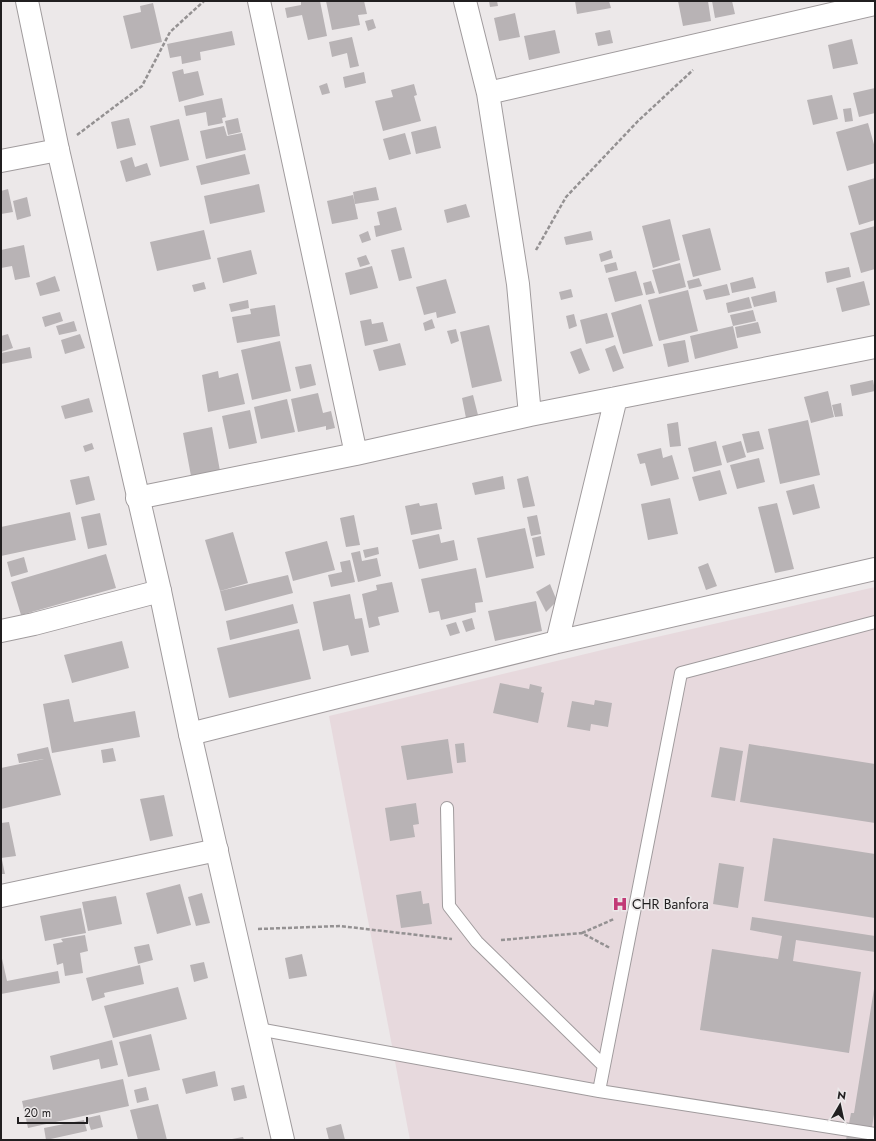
<svg xmlns="http://www.w3.org/2000/svg" width="876" height="1141" font-family="Jost,sans-serif">
	<style>
		.built { fill: #e7d9dd }
		.building { fill: #b8b3b5 }
		.lines { fill: none; stroke-linecap: round; stroke-linejoin: round }
		.lane-casing { stroke: #a09b9d; stroke-width: 14 }
		.street-casing { stroke: #a09b9d; stroke-width: 24 }
		.secondary-casing { stroke: #a09b9d; stroke-width: 24 }
		.path { stroke: #949192; stroke-width: 2.5; stroke-dasharray: 4 2; stroke-linecap: butt }
		.lane { stroke: #fff; stroke-width: 12 }
		.street { stroke: #fff; stroke-width: 22 }
		.secondary { stroke: #fff; stroke-width: 22 }
		.labels { text-anchor: middle; stroke-width: 3.5; stroke-linejoin: round; paint-order: stroke }
		.poi-label { font-size: 14px; fill: #211f20; stroke: #ece8e9; text-anchor: start }
	</style>
	<rect width="100%" height="100%" fill="#ece8e9"/>
	<path class="built" d="M875,587v553h-465l-81,-424 306,-74z"/>
	<path class="building" d="M301,1h19l7,35 -19,4 -6,-25 -15,3 -2,-10 16,-3z
		M326,1h38l3,13 -9,1 2,10 -28,5z
		M489,1h8l1,5 -8,1z
		M575,1h34l2,7 -34,6z
		M678,1h30l3,20 -28,5z
		M712,1h20l3,13 -20,4z
		M153,3l9,39 -31,7 -8,-33 18,-4 -1,-6z
		M515,13l5,24 -21,4 -5,-23z
		M373,19l3,9 -8,3 -3,-10z
		M555,30l5,23 -31,7 -5,-24z
		M610,30l3,13 -15,3 -3,-13z
		M232,31l3,14 -35,7 1,8 -19,4 -1,-8 -11,2 -3,-14z
		M352,37l7,29 -9,2 -3,-15 -15,4 -3,-15z
		M852,39l6,25 -25,5 -5,-24z
		M183,69l1,5 14,-3 6,24 -25,7 -7,-30z
		M364,72l2,11 -21,5 -2,-11z
		M327,83l3,10 -8,2 -3,-9z
		M414,84l3,11 -3,1 7,25 -38,10 -8,-30 18,-4 -2,-7z
		M875,88v25l-16,4 -6,-24z
		M832,95l6,24 -25,6 -6,-25z
		M222,98l4,19 -4,1 1,5 -15,3 -2,-14 -20,4 -2,-10z
		M851,108l2,13 -8,1 -2,-13z
		M129,118l7,27 -19,4 -6,-27z
		M238,118l3,14 -13,3 -3,-14z
		M179,119l10,41 -29,7 -10,-41z
		M868,123l7,25v15l-28,8 -11,-39z
		M224,126l3,10 15,-3 4,17 -40,9 -6,-28z
		M436,126l5,22 -25,6 -5,-22z
		M405,133l6,21 -22,6 -6,-21z
		M245,154l5,20 -49,11 -5,-19z
		M132,157l3,10 12,-4 4,12 -25,7 -6,-21z
		M875,178v42l-16,5 -11,-39z
		M259,184l6,28 -55,12 -6,-28z
		M376,187l3,13 -24,4 -2,-12z
		M8,189l5,23 -12,2v-23z
		M353,195l5,24 -26,5 -5,-23z
		M27,197l4,19 -14,4 -4,-19z
		M466,204l4,13 -23,6 -3,-13z
		M396,207l6,23 -26,7 -2,-11 6,-1 -3,-13z
		M670,219l10,41 -27,8 -11,-42z
		M875,226v43l-14,4 -11,-40z
		M710,228l11,42 -28,7 -11,-42z
		M204,230l7,29 -54,12 -7,-29z
		M368,231l3,9 -9,3 -3,-8z
		M591,231l2,9 -27,5 -2,-8z
		M24,245l6,32 -15,3 -3,-14 -11,2v-18z
		M404,247l8,31 -13,3 -8,-31z
		M251,250l6,24 -34,9 -6,-25z
		M611,250l2,8 -12,4 -2,-8z
		M366,255l4,9 -10,3 -3,-9z
		M616,262l2,8 -12,3 -2,-8z
		M680,263l6,24 -27,7 -7,-24z
		M372,266l6,22 -28,7 -5,-22z
		M849,267l2,10 -24,6 -2,-11z
		M636,271l7,24 -28,7 -7,-24z
		M55,276l5,15 -20,5 -4,-13z
		M753,277l3,11 -24,5 -2,-10z
		M699,278l3,8 -13,3 -2,-8z
		M446,279l10,34 -19,5 -1,-6 -12,3 -8,-28z
		M651,281l4,12 -9,2 -3,-12z
		M864,281l6,24 -28,7 -6,-24z
		M204,282l2,7 -12,3 -2,-7z
		M727,284l3,11 -24,5 -3,-10z
		M571,289l2,8 -12,3 -2,-8z
		M688,290l10,41 -39,10 -11,-41z
		M775,291l2,11 -23,5 -3,-10z
		M749,297l3,11 -24,5 -2,-10z
		M248,300l1,8 -18,4 -2,-8z
		M641,304l12,42 -30,8 -12,-41z
		M275,305l5,31 -43,7 -5,-26 19,-3 -1,-5z
		M753,310l3,11 -23,5 -3,-11z
		M60,312l3,9 -18,6 -3,-10z
		M607,313l7,24 -28,7 -6,-24z
		M574,314l3,12 -8,3 -3,-13z
		M371,319l1,5 11,-2 5,19 -23,5 -5,-25z
		M432,319l3,9 -10,3 -2,-8z
		M74,321l3,10 -18,4 -3,-9z
		M758,322l3,11 -24,5 -2,-11z
		M489,325l13,56 -30,7 -12,-56z
		M733,326l5,22 -43,11 -5,-23z
		M456,329l3,12 -8,3 -4,-13z
		M8,334l5,14 -12,4v-16z
		M80,334l5,14 -20,6 -4,-14z
		M685,340l4,22 -21,5 -5,-23z
		M280,341l11,50 -39,9 -11,-50z
		M400,343l6,22 -27,6 -6,-21z
		M615,345l9,23 -11,4 -8,-23z
		M30,347l2,11 -31,6v-11z
		M581,348l9,22 -11,4 -9,-22z
		M311,364l5,21 -16,4 -5,-22z
		M218,371l1,7 19,-5 7,31 -37,8 -6,-37z
		M873,380l2,11 -23,5 -2,-11z
		M828,391l6,26 -23,6 -7,-26z
		M318,393l5,20 8,-2 4,17 -9,2v-4l-28,6 -7,-33z
		M473,395l5,20 -12,3 -4,-20z
		M89,398l4,14 -28,7 -4,-13z
		M287,399l8,33 -34,7 -7,-32z
		M841,403l2,13 -8,1 -3,-12z
		M250,410l7,33 -28,6 -7,-33z
		M808,420l12,55 -40,9 -12,-55z
		M678,422l3,24 -11,1 -3,-23z
		M212,427l8,44 -29,5 -8,-43z
		M759,431l5,18 -17,4 -5,-19z
		M716,441l6,24 -28,7 -6,-24z
		M741,441l5,16 -19,6 -5,-17z
		M92,443l2,6 -9,3 -2,-6z
		M661,448l2,10 9,-3 7,24 -28,7 -6,-23 -5,1 -3,-10z
		M759,458l6,24 -28,7 -7,-24z
		M720,470l7,24 -28,7 -7,-24z
		M89,476l6,24 -19,5 -6,-25z
		M503,476l2,13 -30,6 -3,-12z
		M528,476l7,30 -12,2 -6,-29z
		M814,484l6,24 -27,7 -7,-24z
		M670,498l8,36 -30,6 -7,-36z
		M419,503l1,3 17,-3 5,26 -31,6 -6,-29z
		M777,503l17,66 -19,4 -17,-66z
		M70,512l6,28 -75,16v-29z
		M100,513l7,32 -19,4 -7,-32z
		M354,515l6,30 -14,2 -6,-29z
		M537,515l4,19 -10,2 -4,-19z
		M525,528l9,40 -48,10 -9,-40z
		M233,532l15,51 -28,8 -15,-51z
		M439,534l2,9 13,-3 4,20 -39,9 -7,-29z
		M541,536l4,19 -9,2 -4,-19z
		M327,541l8,29 -42,11 -8,-29z
		M378,547l1,7 -14,4 -2,-8z
		M360,551l2,10 15,-3 4,18 -23,6 -7,-29z
		M106,554l10,34 -95,27 -10,-33z
		M24,557l4,15 -17,5 -4,-15z
		M350,560l5,22 -24,5 -3,-12 14,-3 -2,-10z
		M708,563l9,23 -11,4 -8,-23z
		M476,568l7,34 -8,1 1,9 -35,8 -2,-9 -10,2 -8,-34z
		M288,575l5,18 -68,18 -5,-20z
		M392,582l7,30 -21,5 2,8 -11,3 -7,-34 15,-4 -1,-5z
		M550,584l7,17 -11,11 -10,-20z
		M350,594l5,25 7,-1 7,34 -18,4 -3,-11 -25,6 -10,-49z
		M536,601l6,30 -47,10 -7,-30z
		M293,604l5,19 -68,17 -4,-19z
		M472,618l3,11 -9,3 -4,-11z
		M456,622l4,11 -10,3 -4,-11z
		M299,629l12,50 -82,19 -12,-50z
		M122,641l7,27 -57,15 -8,-28z
		M500,683l29,6 1,-5 12,3 -1,5 3,1 -6,30 -45,-10z
		M69,699l5,23 61,-11 5,26 -88,16 -9,-49z
		M595,700l17,3 -4,24 -17,-3 -1,7 -23,-4 5,-26 22,4z
		M448,739l5,34 -46,7 -6,-34z
		M464,743l2,19 -9,1 -2,-19z
		M749,744l126,20v59l-135,-21z
		M48,747l13,48 -60,14v-41l43,-9 -25,4 -2,-9z
		M720,747l23,4 -8,50 -24,-4z
		M113,748l3,13 -13,2 -2,-13z
		M164,795l9,41 -23,5 -10,-42z
		M416,803l3,21 -6,1 2,12 -25,4 -5,-33z
		M9,822l7,34 -15,2v-35z
		M773,838l102,16v64l-111,-17z
		M1,860h1l3,14h-4z
		M719,863l25,4 -6,41 -25,-4z
		M180,884l11,41 -34,9 -11,-41z
		M421,891l2,13 6,-1 3,21 -31,4 -5,-33z
		M202,893l8,30 -14,3 -8,-29z
		M116,896l6,28 -34,7 -6,-29z
		M81,908l5,25 -41,8 -5,-25z
		M752,917l123,19v16l-79,-12 -3,21 68,11 -12,81 -149,-23 12,-81 66,10 4,-23 -32,-6z
		M85,935l3,16 -8,2 3,20 -18,3 -2,-13 -6,2 -4,-21 10,-2 -2,-3z
		M149,944l4,16 -15,4 -4,-17z
		M1,954l6,27 51,-10 2,12 -59,11z
		M302,954l5,22 -18,3 -4,-21z
		M204,962l4,16 -14,4 -4,-17z
		M140,965l4,19 -40,9 1,4 -13,4 -6,-23z
		M178,987l9,32 -74,19 -9,-32z
		M874,989l1,119 -5,32h-24l5,-27h3z
		M151,1034l9,36 -32,7 -9,-35z
		M112,1040l6,25 -17,4 -2,-10 -46,11 -3,-14z
		M215,1071l3,15 -32,8 -4,-15z
		M123,1079l6,27 -101,22 -6,-27z
		M244,1085l3,13 -13,3 -3,-13z
		M146,1087l3,13 -12,3 -3,-13z
		M158,1104l9,36h-29l-8,-30z
		M100,1115l3,12 -12,3 -4,-12z
		M84,1120l3,11 -41,9 -2,-12z
		M341,1124l4,16h-16l-3,-12z
		M243,1137l1,3h-12v-1z"/>
	<g class="lines">
		<g class="lane-casing">
			<path id="lane" d="M447,808l2,98 28,36 127,124
				M258,1029l341,62 276,43
				M599,1091l82,-418 194,-51"/>
		</g>
		<g class="street-casing">
			<path id="street" d="M259,1l97,453
				M465,1l23,92 30,191 12,131
				M488,93l387,-89
				M1,161l57,-11
				M137,498l219,-44 174,-39 345,-68
				M1,631l33,-7 126,-33
				M557,642l59,-244
				M190,734l367,-92 318,-73
				M1,896l216,-46"/>
		</g>
		<g class="secondary-casing">
			<path id="secondary" d="M27,1l31,149 102,441 30,143 93,406"/>
		</g>
		<path class="path" d="M77,135l65,-49 28,-54 34,-31
			M536,250l30,-53 72,-76 55,-51
			M258,929l82,-3 112,13
			M582,933l32,-14
			M501,940l81,-7 28,15"/>
		<use href="#lane" class="lane"/>
		<use href="#street" class="street"/>
		<use href="#secondary" class="secondary"/>
	</g>
	<defs>
		<g id="hospital-bare" transform="scale(1.2)"><path d="M-5-5h3v3.5h4V-5h3V5h-3V1.5h-4V5h-3Z" fill="#c23a76" stroke="#ece8e9" stroke-width="2.5" paint-order="stroke"/></g>
	</defs>
	<g fill-rule="evenodd">
		<use href="#hospital-bare" x="620" y="904"/>
	</g>
	<g class="labels">
		<g class="poi-label">
			<text x="632" y="909">CHR Banfora</text>
		</g>
	</g>
	<rect width="876" height="1141" fill="none" stroke="#211f20" stroke-width="4"/>
	<g transform="translate(840 1105) rotate(9)" stroke="#ece8e9" stroke-width="3" paint-order="stroke">
	<path d="M0-3L7 15L0 10L-7 15Z" fill="#211f20"/>
	<text y="-6" font-size="11" font-weight="bold" text-anchor="middle" fill="#211f20">N</text>
	</g>
	<path d="M18 1117v6h69v-6" fill="none" stroke="#211f20" stroke-width="2"/>
	<text x="24" y="1117" font-size="12" fill="#211f20" stroke="#ece8e9" stroke-width="3" paint-order="stroke">20 m</text>
</svg>
